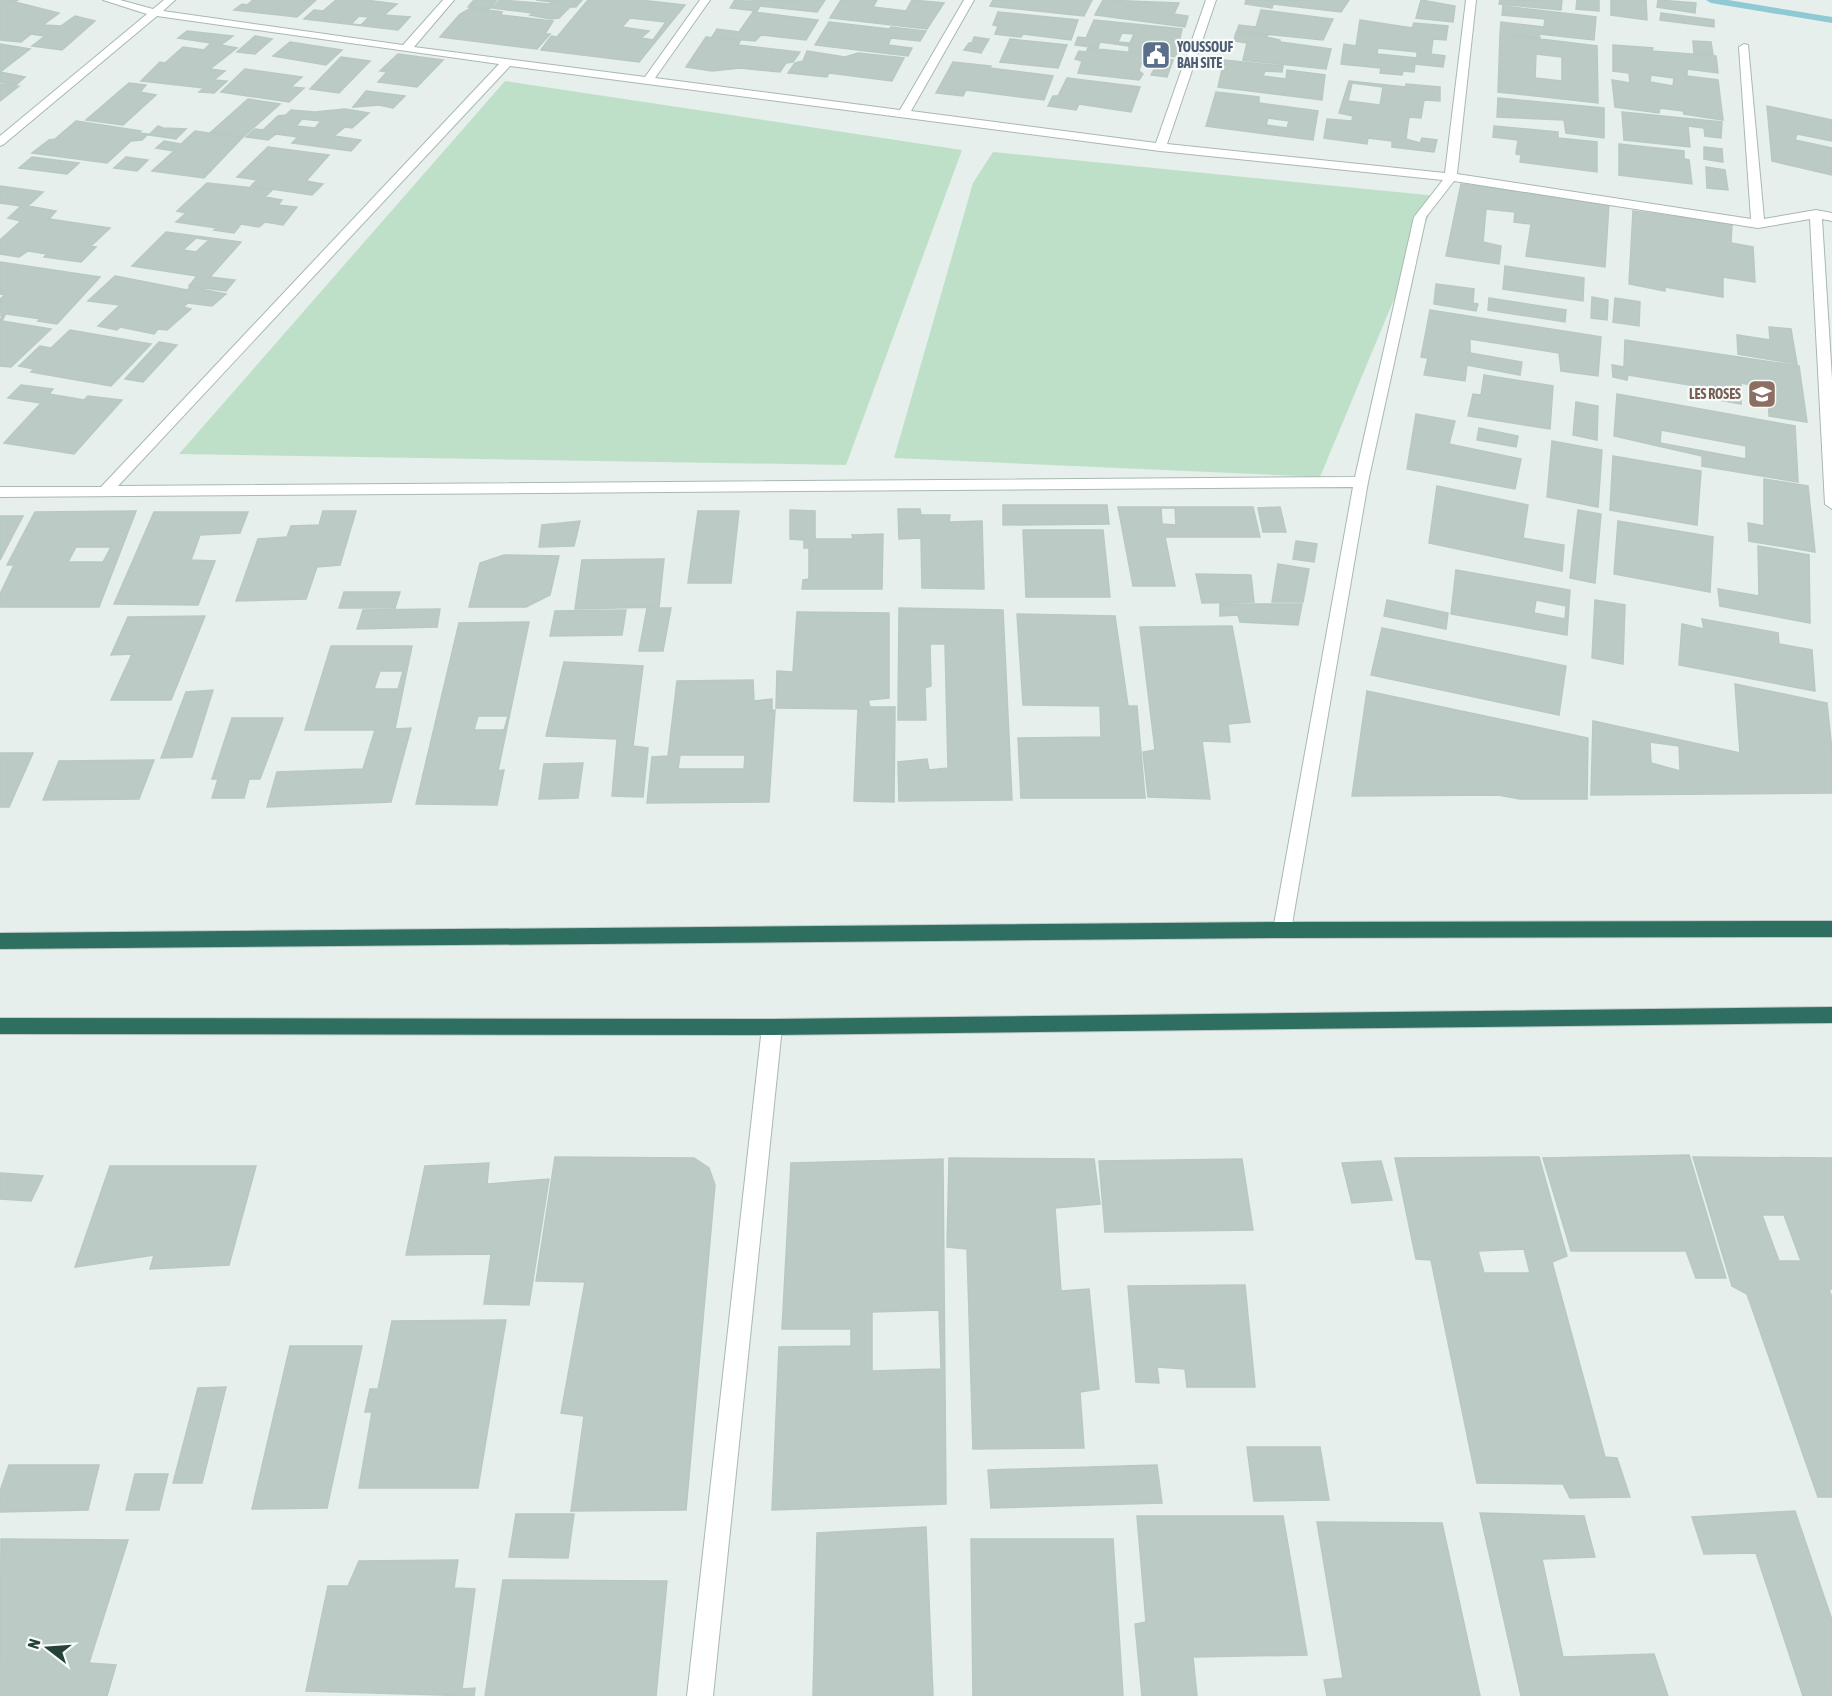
<svg xmlns="http://www.w3.org/2000/svg" width="1832" height="1696" font-family="'Asap Condensed',sans-serif">
	<style>
		.green { fill: #bfe0c8 }
		.lines { fill: none; stroke-linecap: round; stroke-linejoin: round }
		.stream { fill: #8ec9d4; fill-rule: evenodd }
		.building { fill: #bbcac4; stroke: #b8c9c2; stroke-width: 1.5; fill-rule: evenodd }
		.street-casing { stroke: #a8b8b2; stroke-width: 2 }
		.highway-casing { stroke: #c2cac8; stroke-width: 2 }
		.street { fill: #fff; fill-rule: evenodd }
		.highway { fill: #2f6f62; fill-rule: evenodd }
		.labels { text-anchor: middle; stroke-width: 4.5; stroke-linejoin: round; paint-order: stroke }
		.far-service-label { font-size: 14px; font-weight: bold; fill: #4e5e75; stroke: #f7fbf9; text-anchor: start }
		.far-education-label { font-size: 14px; font-weight: bold; fill: #785e54; stroke: #f7fbf9; text-anchor: end }
	</style>
	<rect width="100%" height="100%" fill="#e6efeb"/>
	<path class="green" d="M505,81l457,69 -116,315 -667,-11z
		M993,152l444,44 -117,281 -426,-19 79,-275z"/>
	<g class="lines">
		<path class="stream" d="M1706,0h22l104,17v6l-121,-20z"/>
	</g>
	<path class="building" d="M0,0h18l-3,2 44,11 -16,12 18,1 14,-10 20,5 -33,29 -30,-4 13,-10 -14,-2 -10,8 -21,-2z
		M253,0h63l-19,17 -63,-7 8,-6 5,1z
		M336,0h29l32,4 -13,11 26,2 -12,13 -94,-11 10,-9 9,1zM359,16l10,1 -8,8 -10,-1z
		M474,0h23l-8,9 -21,-2z
		M500,0l50,4 2,-2 -16,-2h46l-6,7h-6l-11,11 -8,1 -21,-4 3,-2 -41,-5z
		M588,0h52l45,5 -46,57 -98,-12 10,-14 6,1zM630,18l36,4 -13,18 -12,-2 8,-7 -27,-4z
		M735,0l9,1 81,-1 -8,12 -57,-6 -3,5 -27,-3z
		M841,0h36l-4,7 33,4 6,-11 32,3 -17,26 -97,-11z
		M993,0h99l-8,16 -94,-10z
		M1103,0l76,3 -5,11 14,2 -3,11 -90,-12z
		M1246,0h103l-8,12 -68,-8 -1,4 -27,-4z
		M1421,0l34,6 -2,16 -37,-4z
		M1500,0h62l-1,10 -62,-6z
		M1577,0h22v11l-23,-2z
		M1611,0h35l1,20 -36,-5z
		M1658,0l38,3 -1,10 -38,-6z
		M1503,6l93,11 -2,23 -55,-6 1,4 -40,-4 1,-12 43,5 1,-8 -43,-4z
		M471,8l31,4 -1,3 52,6 -8,13h5l-13,15 -97,-12 20,-23z
		M1261,10l72,9 -10,21 -86,-9 2,-6 17,2z
		M753,12l65,8 -12,20 -45,-5 -6,6 -43,-4 5,-8 22,3z
		M998,12l80,8 -7,20 -48,-6 -2,3 -26,-3 3,-8 -5,-1z
		M1661,13l53,7v7l-54,-7z
		M1094,20l88,9 -6,28 -47,-6v-5l-29,-4 -2,6 -23,-3 3,-8 8,1zM1122,33l12,1 -4,9 -12,-1z
		M1360,20l52,8 2,-5 34,3 -2,14 -13,-1 -2,15 14,2 -2,11 -28,-3 -1,8 -11,-1 -1,4 -22,-2 1,-5 -40,-4 3,-20 12,2zM1378,48l39,4v6l-40,-4z
		M829,22l60,7 2,-2 35,4 -6,10 -29,-3 -3,7 24,3 -4,8 -93,-11z
		M187,31l46,5 -12,9 16,3 -27,21 15,2 -11,9 13,1 -13,12 -15,-1 5,-4 -63,-7 19,-19 5,1 18,-16 21,3 7,-7 -33,-5z
		M1236,32l32,3 -2,2 14,3v2l51,7 -5,20 -83,-9 4,-17 -13,-2z
		M1500,34l97,12 1,57 -100,-11zM1536,54l26,3v24l-27,-3z
		M255,36l17,3 -17,15 -18,-2z
		M706,37l34,4 -2,4 62,7 -7,10 -7,1 -6,9 -40,-4 -28,3 -26,-4z
		M974,37l15,2 -8,14 -17,-3 5,-7h3z
		M1010,39l57,6 -9,23 -58,-6z
		M1693,41l18,1 2,13 -19,-2z
		M290,42l52,8 -16,15 -53,-9z
		M0,44l30,5 -30,23z
		M1613,45l40,3 -1,3 64,5 2,17 -31,-4v7l31,4 5,40 -39,-6 -1,-3 -23,-3 -1,5 -44,-6 -3,-27 18,3 -1,-10 -16,-2zM1651,75l23,3 -1,8 -23,-4z
		M1088,48l56,6 -5,17 4,3 -4,6 -61,-7 4,-12 -7,-2 4,-8 7,1z
		M807,51l38,6 13,-4 46,5 -12,23 -63,-8 -2,4 -39,-4 7,-10 8,-2z
		M398,54l45,6 -26,27 -39,-5 9,-10 -7,-1z
		M341,57l29,4 -31,32 -29,-4z
		M1156,58l17,2 -6,17 -16,-2 5,-9 -3,-1z
		M1224,60l59,6 -1,6 -17,-1 -2,5 23,3 1,-9 38,5 -3,25 -104,-13z
		M953,62l38,4 -2,2 64,8 -9,24 -78,-10 -3,6 -27,-3z
		M245,69l57,8 -11,10 13,1 -15,14 -68,-10z
		M0,72l25,5 -9,8 -16,-3z
		M1067,78l73,9 -9,25 -52,-8 -3,6 -28,-4 5,-10h5z
		M1349,81l57,6v-3l34,3v14l-16,-1 -3,18 -12,-1 -3,22 14,4 2,-5 15,2 -3,12 -42,-5v-6l-24,-3 -1,6 -43,-6 3,-19 25,2 1,-5 -14,-3zM1352,83l31,4 -3,18 -32,-4z
		M129,83l17,2 -6,7 16,3 -33,30 -37,-5z
		M0,84l19,2 -19,15z
		M366,91l39,5 -12,12 -14,-3 -26,2z
		M1216,92l43,5v6l59,8 -5,29 -107,-14zM1268,118l21,3 -2,7 -21,-3z
		M1498,98l106,10v30l-38,-5 -2,-13 -67,-3z
		M248,99l32,5 -37,33 -32,-5z
		M1767,106l65,14v21l-35,-7 -2,6 37,8v27l-60,-14z
		M345,109l24,4 -17,15 -7,-1 -11,9 27,4 -10,11 -59,-8 6,-6 -22,-3 -8,6 -22,-3 9,-8 8,1 15,-14 8,-1 5,-5 24,2zM302,119l19,2 -6,7 -19,-2z
		M1622,112l100,10 -1,16 -16,-2 -1,-8 -16,-2 2,21 -66,-7z
		M76,121l65,10 -2,2 9,1 -6,6 -11,1 -24,22 -75,-10 17,-13 6,-1z
		M158,126l5,2 23,1 -10,10 -27,-4z
		M1494,126l64,6v6l39,4v30l-77,-10 1,-7 -5,-1 2,-14 -25,-3z
		M195,131l47,7 -38,40 -52,-7 22,-20 -18,-3 8,-7 17,3z
		M1619,144l65,7v8l5,1 3,24 -73,-9z
		M268,147l61,8 -23,26 17,3 -11,11 -61,-9 6,-6 -20,-3z
		M1704,147l18,2 1,13 -19,-3z
		M32,157l47,6 -12,11 -48,-6z
		M126,157l22,3 -11,11 -23,-3z
		M1706,167l19,3 3,20 -21,-2z
		M207,183l65,7 -7,7 17,3 -4,5 19,2 -14,18 -18,-3 -6,5 -18,-3 -7,9 -20,-3 3,-2 -41,-6 10,-9 -9,-2z
		M1461,184l148,20 -4,63 -79,-11 5,-32 -17,-2 1,-10 -29,-3 -3,33 18,4 -2,18 -53,-8z
		M0,186l43,6 -15,14 28,5 -7,8 61,9 -19,18 5,1 -15,15 -37,-5 3,-3 -19,-3 -9,6 -19,-3v-14l21,-19 -13,-3 13,-12 -21,-3z
		M1633,211l99,13 -1,19 22,4 2,35 -32,-5v20l-58,-10v4l-36,-7z
		M166,232l75,10 -31,35 25,3 -9,11 -37,-5 8,-10 -65,-10zM196,238l13,2 -13,12 -13,-2z
		M0,262l100,15 -43,47 -19,-3 3,-2 -41,-6v-14l5,-4 -5,-1z
		M1505,266l79,12 -1,23 -80,-12z
		M115,276l72,14 3,-3 36,7 -14,12 -24,-3 -5,4 8,2 -24,21 -9,-1 -4,5 -34,-7 -3,3 -19,-4 22,-21 -32,-4z
		M1436,284l38,5 -1,14 5,1 -2,7 -42,-7z
		M1592,297l16,3 -1,20 -16,-2z
		M1489,298l77,12 -1,12 -77,-12z
		M1615,298l25,4 -1,24 -26,-4z
		M1430,310l171,27 -3,39 -37,-5 -2,-18 -89,-14v14l52,9 -2,13 -53,-10 -2,16 -41,-6 4,-17 -7,-1z
		M0,315h5l-3,6 49,8 -40,38 -11,-1v-47l2,-2z
		M1769,327l22,2 6,35 -59,-10 -1,-19 33,5z
		M70,330l81,14 -40,42 -80,-14 3,-3 -15,-3 21,-20 11,2z
		M1625,340l174,26 8,56 -38,-6 -1,-28 -27,-5v21l-32,-6 -1,-10 -80,-13 -1,5 -14,-3 -1,-12 12,2z
		M159,342l18,3 -34,37 -18,-3z
		M1484,375l69,11 -3,43 -82,-13 5,-22 8,1z
		M21,385l32,4 -4,5 35,6 4,-4 34,4 -48,54 -70,-11 37,-40 -33,-5z
		M1617,394l178,32 3,56 -96,-16v-10l-88,-20zM1661,430l85,16v13l-86,-16z
		M1576,402l22,4 -1,34 -24,-5z
		M1416,414l39,7 -6,23 72,15 -6,30 -108,-20z
		M1479,428l39,8 -2,11 -39,-7z
		M1552,441l50,9 -4,57 -51,-10z
		M1613,456l88,15 -4,54 -87,-15z
		M1764,479l44,7 7,66 -66,-11 -1,-18 16,3z
		M1437,486l91,19 -5,33 41,7 -2,26 -133,-28z
		M1003,505h104l2,19 -106,1z
		M1118,507h135l7,30h-95l10,49h-42zM1161,508h14l1,17 -14,-1z
		M1280,507l6,25h-23l-5,-24z
		M898,509h22l1,6h29l-1,7 33,-1 2,68 -62,-1 -1,-50 -22,1z
		M790,510l25,1v28h38l-1,-4 31,-1 -1,55h-80l1,-9 6,-1v-31h-5v-8l-14,-1z
		M1578,510l23,4 -6,69 -25,-5z
		M136,511l-37,96h-99v-13l14,-29h-7l28,-53zM76,547h35l-8,15h-35z
		M323,511h33l-16,54 -23,2 -11,32 -70,2 22,-62 29,-2 4,-11 28,-1z
		M698,511h41l-8,72h-43z
		M154,512h94l-8,21 -40,2 -9,25 24,1 -17,44 -84,-1z
		M0,516h23l-23,44z
		M580,521l-6,25 -35,1 3,-22z
		M1618,521l95,16 -3,55 -96,-18z
		M1023,530h80l7,67h-84z
		M1296,541l21,3 -3,18 -21,-3z
		M1758,546l51,9 1,68 -90,-17 -2,-17 41,7z
		M504,555l55,1 -9,39 -24,12h-57l11,-44z
		M664,559l-5,48 -84,2 7,-49z
		M1278,564l31,5 -6,33h-31z
		M1456,570l114,20 -3,45 -116,-21zM1536,600l30,6 -1,13 -31,-6z
		M1196,574l55,1 3,27 -52,1z
		M344,592h56l-5,16h-56z
		M1387,600l61,13 -2,16 -62,-13z
		M1595,600l30,5 -2,59 -31,-6z
		M1220,604h82l-4,21 -58,-3 -2,-7 -18,1z
		M647,608h24l-8,43h-24z
		M899,608l104,2 9,190 -113,1 -1,-39 29,-3 2,11 19,-2 -3,-124h-15l1,42 -6,2 1,32h-28z
		M440,609l-3,18 -80,2 6,-19z
		M626,610l-4,25 -72,1 5,-25z
		M797,612l92,1v85l-21,2 2,7h25l-1,95 -40,-1 4,-92 -82,-1 1,-37 16,1z
		M1017,614l98,2 13,90h9l8,92h-124l-3,-60 83,-1 -1,-31 -77,-1z
		M205,616l-34,84h-60l21,-46 -21,1 17,-38z
		M1702,619l76,14 1,11 33,6 3,41 -136,-26 3,-41 22,5z
		M529,622l-31,149 6,-1 -7,35 -81,-1 43,-181zM478,716h30l-4,14h-30z
		M1232,626l18,96 -22,2 2,18 -28,-1 8,58 -62,-2 -5,-45 12,-2 -15,-123z
		M1382,628l184,38 -7,49 -188,-40z
		M331,646h81l-17,83 16,-1 -20,74 -124,5 10,-35 86,-3 12,-39h-70zM380,671h23l-5,18h-24z
		M564,662l79,4 -10,80 15,2 -5,49 -31,-1 5,-57 -71,-3z
		M753,680l1,21 18,-2v12l3,-1 -6,92 -122,1 5,-46 16,-1 9,-75zM680,755h65l-1,14h-66z
		M1735,684l92,19 5,48v42l-241,2 2,-74 147,32zM1650,742l29,4 1,25 -29,-8z
		M213,690l-21,67 -31,1 25,-66z
		M1367,691l221,47 -1,61h-67l-22,-4 -146,1z
		M232,718h51l-23,61h-11l-5,19h-32l6,-19h-6z
		M0,753h33l-24,54h-9z
		M154,760l-15,39 -96,1 16,-39z
		M583,763l-5,35 -39,1 5,-35z
		M1689,1155l37,123h-30l-10,-27h-115l-28,-93z
		M555,1157l139,1 15,10 6,17 -29,325 -115,1 13,-95 -23,-3 24,-131 -49,-1z
		M1539,1157l28,99 -15,6 53,195 12,1 13,39 -60,1 -7,-14 -86,-1 -46,-223 -15,-1 -21,-101zM1524,1249l6,24h-46l-6,-22z
		M1693,1157l139,1v131h-3l3,9v199h-14l-71,-203 -15,-8zM1762,1215h22l17,46h-22z
		M949,1158l145,1 6,45 -45,4 6,83 28,-2 10,100 -19,3 4,56 -111,1 -6,-200 -20,-2z
		M943,1159l3,345 -174,6 7,-163 72,-1v-17h-69l9,-166zM939,1310l2,59 -69,2v-59z
		M1242,1159l11,71 -148,2 -6,-71z
		M1381,1161l11,39 -40,3 -10,-40z
		M489,1163l-2,21 62,-5 -20,126 -45,-1 7,-50 -85,1 19,-89z
		M110,1166h146l-27,99 -79,4 4,-14 -79,12z
		M0,1173l43,3 -12,25 -31,-2z
		M1245,1285l10,102h-68l-2,-18 -28,-2 2,16 -23,-1 -8,-96z
		M506,1320l-28,168h-119l13,-76h-7l5,-23h8l14,-68z
		M290,1346h72l-35,162 -75,1z
		M226,1387l-24,96h-29l25,-95z
		M1247,1447h73l9,53 -75,1z
		M9,1465h90l-11,45 -88,2v-21z
		M1157,1465l5,38 -171,5 -3,-38z
		M135,1474h33l-9,36h-33z
		M1795,1511l37,109v76h-29l-47,-143 -52,1 -12,-37z
		M1480,1513l104,3 11,41 -53,2 21,98 91,-3 14,42h-147z
		M516,1514h58l-6,44 -59,-1z
		M1137,1516h146l24,139 -114,2 4,39h-55l-7,-72 11,-2z
		M1317,1522l125,1 38,173h-153l-3,-16 19,-2z
		M926,1527l7,169h-120l4,-163z
		M1,1539l127,1 -39,123 27,2 -9,31h-107z
		M971,1539h142l10,157h-150z
		M458,1560l-4,28 21,1 -13,100 13,-1 -1,8 -168,-5 22,-105h20l11,-25z
		M503,1580l164,1 -11,115h-171z"/>
	<g class="lines">
		<g class="street-casing">
			<path id="street" d="M103,0h17l33,9 11,-9h11l-12,11 240,34 40,-45h11l-40,47 231,30 55,-77h10l-55,78 245,32 64,-110h10l-63,111 245,32 50,-143h10l-49,144 278,29 21,-173h10l-19,174 294,45 -12,-172 5,-3 4,1 16,174 52,-9 16,3v8l-10,-2 10,160v130l-7,-5 -15,-285 -52,9 -304,-47 -28,36 -58,265 -77,448 -2,5 -7,3 -7,-3 -2,-5 80,-443 -1353,10v-10h101l398,-423 -342,-48 -153,128 -4,2v-10l147,-122zM510,66l650,85 283,29 -29,37 -59,260 -1237,9z
				M772,1019l7,2 3,6 -69,669h-26l75,-669 3,-6z"/>
		</g>
		<g class="highway-casing">
			<path id="highway" d="M1832,921v16l-550,1 -1282,11v-16l1282,-11z
				M1832,1007v16l-1060,12 -772,-1v-16l772,1z"/>
		</g>
		<use href="#street" class="street"/>
		<use href="#highway" class="highway"/>
	</g>
	<defs>
		<g id="civic-square" transform="scale(1.5)"><rect x="-9" y="-9" width="18" height="18" rx="4" fill="#5c6f8a" stroke="#f7fbf9"/><path d="M-.6-6.5H3V-4.5H.6V-3L4-1V1h2V6H-6V1h2V-1L-.6-3ZM-1.2 2.5V6h2.4V2.5Z" fill="#fff"/></g>
		<g id="school-square" transform="scale(1.5)"><rect x="-9" y="-9" width="18" height="18" rx="4" fill="#8d6e63" stroke="#f7fbf9"/><path d="M0-5L7-2L0 1L-7-2ZM-4 1L0 2.5L4 1V4Q0 6-4 4Z" fill="#fff"/></g>
	</defs>
	<g fill-rule="evenodd">
		<use href="#civic-square" x="1156" y="55"/>
		<use href="#school-square" x="1762" y="394"/>
	</g>
	<g class="labels">
		<g class="far-service-label">
			<text x="1177" y="52">YOUSSOUF<tspan x="1177" dy="16">BAH SITE</tspan></text>
		</g>
		<g class="far-education-label">
			<text x="1741" y="399">LES ROSES</text>
		</g>
	</g>
	<g transform="translate(48 1648) rotate(287)" stroke="#f7fbf9" stroke-width="4.5" paint-order="stroke">
	<path d="M0-4.5L10 22L0 15L-10 22Z" fill="#24423a"/>
	<text y="-9" font-size="16" font-weight="bold" text-anchor="middle" fill="#24423a">N</text>
	</g>
</svg>
